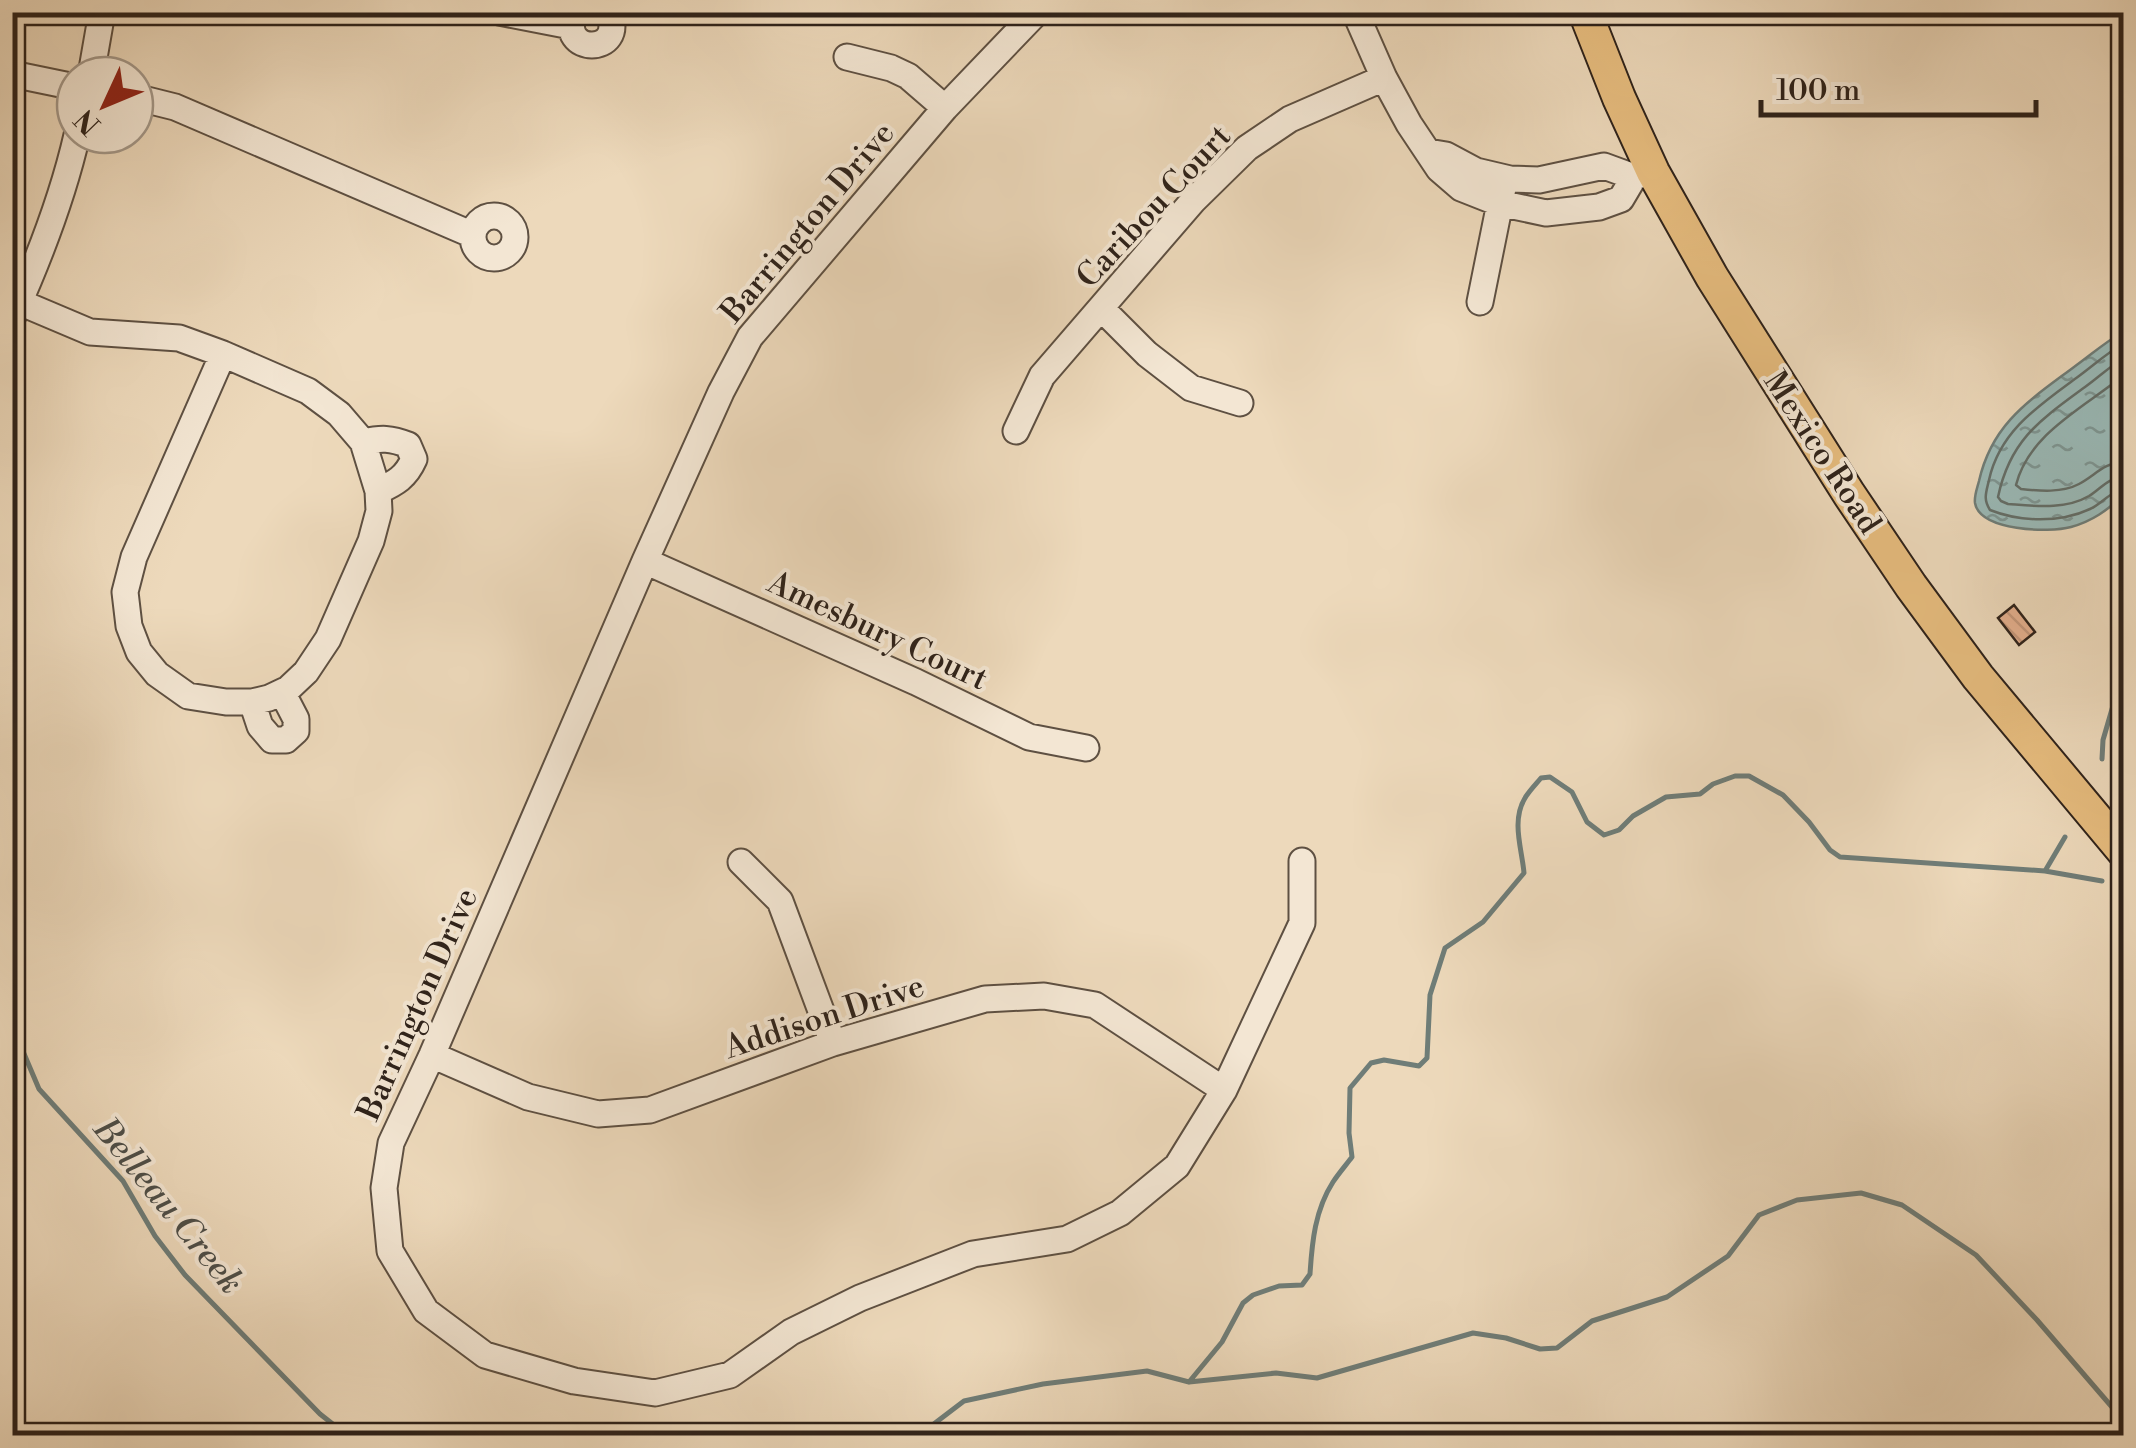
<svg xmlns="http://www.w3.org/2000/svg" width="2136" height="1448" font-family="'Libre Bodoni',serif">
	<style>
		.water { fill: url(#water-ripples); stroke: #6f7d78; stroke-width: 2.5 }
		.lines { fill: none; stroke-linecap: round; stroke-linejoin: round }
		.shore { stroke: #646e68; stroke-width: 2.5 }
		.stream { stroke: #6f7d78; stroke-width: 5 }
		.building { fill: url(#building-back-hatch); stroke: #2e221a; stroke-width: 2.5 }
		.minor-casing { stroke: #5e5042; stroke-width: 29 }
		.major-casing { stroke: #2e221a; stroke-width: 36 }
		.minor { stroke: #f3e6d3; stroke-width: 25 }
		.major { stroke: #e6bc7e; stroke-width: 32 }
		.labels { text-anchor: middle; stroke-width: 8; stroke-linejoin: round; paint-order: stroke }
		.street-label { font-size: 32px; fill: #2e221a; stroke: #f3e6d3 }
		.water-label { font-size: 35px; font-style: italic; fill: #4e4f49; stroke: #f3e6d3 }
	</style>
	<defs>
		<pattern id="water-ripples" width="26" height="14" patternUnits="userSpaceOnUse" patternTransform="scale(2.5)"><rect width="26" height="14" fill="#9ab9b6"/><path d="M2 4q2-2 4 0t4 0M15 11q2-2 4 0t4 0" fill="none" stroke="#7e9693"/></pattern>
		<pattern id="building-back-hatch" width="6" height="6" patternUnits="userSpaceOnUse" patternTransform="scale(2.5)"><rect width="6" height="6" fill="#e5b08e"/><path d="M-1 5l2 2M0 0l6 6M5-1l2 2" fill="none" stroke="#c5977a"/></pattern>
	</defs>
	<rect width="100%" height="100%" fill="#edd9bb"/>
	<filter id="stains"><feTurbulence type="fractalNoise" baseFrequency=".002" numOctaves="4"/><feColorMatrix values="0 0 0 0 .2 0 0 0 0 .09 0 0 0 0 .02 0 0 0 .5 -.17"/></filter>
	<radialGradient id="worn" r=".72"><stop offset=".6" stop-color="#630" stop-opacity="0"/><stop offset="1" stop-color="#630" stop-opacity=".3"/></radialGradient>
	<path class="water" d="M2123,332v164c-16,14 -30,25 -52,31 -22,6 -91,4 -96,-24 -1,-7 2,-14 4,-22 13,-58 51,-81 95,-114 17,-12 31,-25 49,-35z"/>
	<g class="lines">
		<path class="shore" d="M2124,343c-17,10 -30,22 -45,33 -39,29 -79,54 -90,104 -3,13 -6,19 1,30 30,12 70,13 100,-1 13,-6 20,-18 34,-19
			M2124,358c-14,8 -26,20 -39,29 -45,33 -75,53 -87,110l3,4 7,3c27,2 57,6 81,-8 13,-8 18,-18 35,-19
			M2124,375c-39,32 -95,58 -108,110l5,4c19,2 41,4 58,-5 17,-9 24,-21 45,-22"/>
		<path class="stream" d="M2102,759l1,-19 21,-72
			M2045,871l20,-34
			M12,1035l10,14 17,40 84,92 32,55 30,39 135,139 28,22
			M1189,1382l33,-40 21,-39 10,-8 26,-9 23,-1 8,-11c2,-32 5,-64 23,-92 6,-9 13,-17 19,-25l-3,-24 1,-45 21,-25 13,-3 35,6 8,-8 3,-63 15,-47 38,-26 41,-49c-2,-24 -13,-52 1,-75 4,-7 11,-14 16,-20l9,-1 22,15 15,30 17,13 15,-5 14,-14 33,-19 34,-3 13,-10 22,-8h14l34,19 26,27 21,28 10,7 205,14 57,10
			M918,1436l46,-35 79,-17 104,-13 42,11 87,-9 41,5 156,-45 33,5 34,11 17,-1 35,-27 75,-24 61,-41 31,-41 38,-15 64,-7 41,12 74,50 61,65 87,101"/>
	</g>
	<path class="building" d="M2014,605l21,27 -16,13 -21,-27z"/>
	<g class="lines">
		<g class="minor-casing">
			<path id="minor" d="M499,12l72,14
				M575,12c-20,44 54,44 33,0
				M1037,12l-92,96 -195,229 -29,55 -76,169 -213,494 -41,88 -7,45 6,63 36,60 59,44 89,26 81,12 75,-18 61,-43 69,-34 113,-44 94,-15 53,-26 57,-47 47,-76 78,-167v-62
				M1355,12l29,66 25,46 30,45 22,19 38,15 47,10 53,-6 22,-8 13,-22
				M847,57l44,11 17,8 37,32
				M12,74l63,13
				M91,75l11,-63
				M135,97l40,10 298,128
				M1428,152l18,3 30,16 34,8 29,1 65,-14 30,11 14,-4
				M473 237a21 21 0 1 1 42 0a21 21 0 1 1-42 0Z
				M12,299l78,33 89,6 44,16 85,37 31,23 24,28 15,49 1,20 -8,30 -43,98 -22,33 -18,17 -19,9 -17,4h-26l-38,-6 -31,-22 -18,-22 -10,-26 -4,-34 9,-35 89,-203
				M1480,302l23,-114
				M1102,309l45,45 44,34 49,15
				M14,314c26,-58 49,-118 63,-179
				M1016,431l26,-55 151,-175 54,-53 43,-29 94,-41
				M363,442c18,-4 28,-4 45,3l6,14c-8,18 -18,24 -36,32
				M645,561l271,121 113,55 57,11
				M252,702l8,24 12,14h14l10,-9v-12l-14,-27
				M741,862l39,39 53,142
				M432,1055l96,42 70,17 52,-4 183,-67 152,-44 59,-3 51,9 129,85"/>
		</g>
		<g class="major-casing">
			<path id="major" d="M1585,12l34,86 34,74 59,105 137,217 62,92 67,91 146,175"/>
		</g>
		<use href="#minor" class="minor"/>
		<use href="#major" class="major"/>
	</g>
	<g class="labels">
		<g class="street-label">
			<text transform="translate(1153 206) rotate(-47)" y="11">Caribou Court</text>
			<text transform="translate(807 222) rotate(-50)" y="11">Barrington Drive</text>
			<text transform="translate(1823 452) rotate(57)" y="11">Mexico Road</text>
			<text transform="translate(878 630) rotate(25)" y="11">Amesbury Court</text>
			<text transform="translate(417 1004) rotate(-66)" y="11">Barrington Drive</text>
			<text transform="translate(824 1016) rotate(-18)" y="11">Addison Drive</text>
		</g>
		<g class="water-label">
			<text transform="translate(169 1205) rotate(51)" y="12">Belleau Creek</text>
		</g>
	</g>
	<rect width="2136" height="1448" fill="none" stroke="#edd9bb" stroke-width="50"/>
	<rect x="15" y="15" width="2106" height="1418" fill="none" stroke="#2e221a" stroke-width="5"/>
	<rect x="25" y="25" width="2086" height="1398" fill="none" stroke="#2e221a" stroke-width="2.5"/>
	<g transform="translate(105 105) rotate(226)"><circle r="48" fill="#f3e6d3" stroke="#a49889" stroke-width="2.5"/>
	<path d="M0-8L18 38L0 25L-18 38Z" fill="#8f2418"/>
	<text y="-15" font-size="28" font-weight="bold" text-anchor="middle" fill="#2e221a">N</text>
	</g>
	<path d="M1761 100v15h275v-15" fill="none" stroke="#2e221a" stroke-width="5"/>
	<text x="1776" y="100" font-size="30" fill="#2e221a" stroke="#f3e6d3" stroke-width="8" paint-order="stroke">100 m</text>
	<rect width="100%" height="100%" filter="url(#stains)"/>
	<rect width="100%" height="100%" fill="url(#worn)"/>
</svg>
